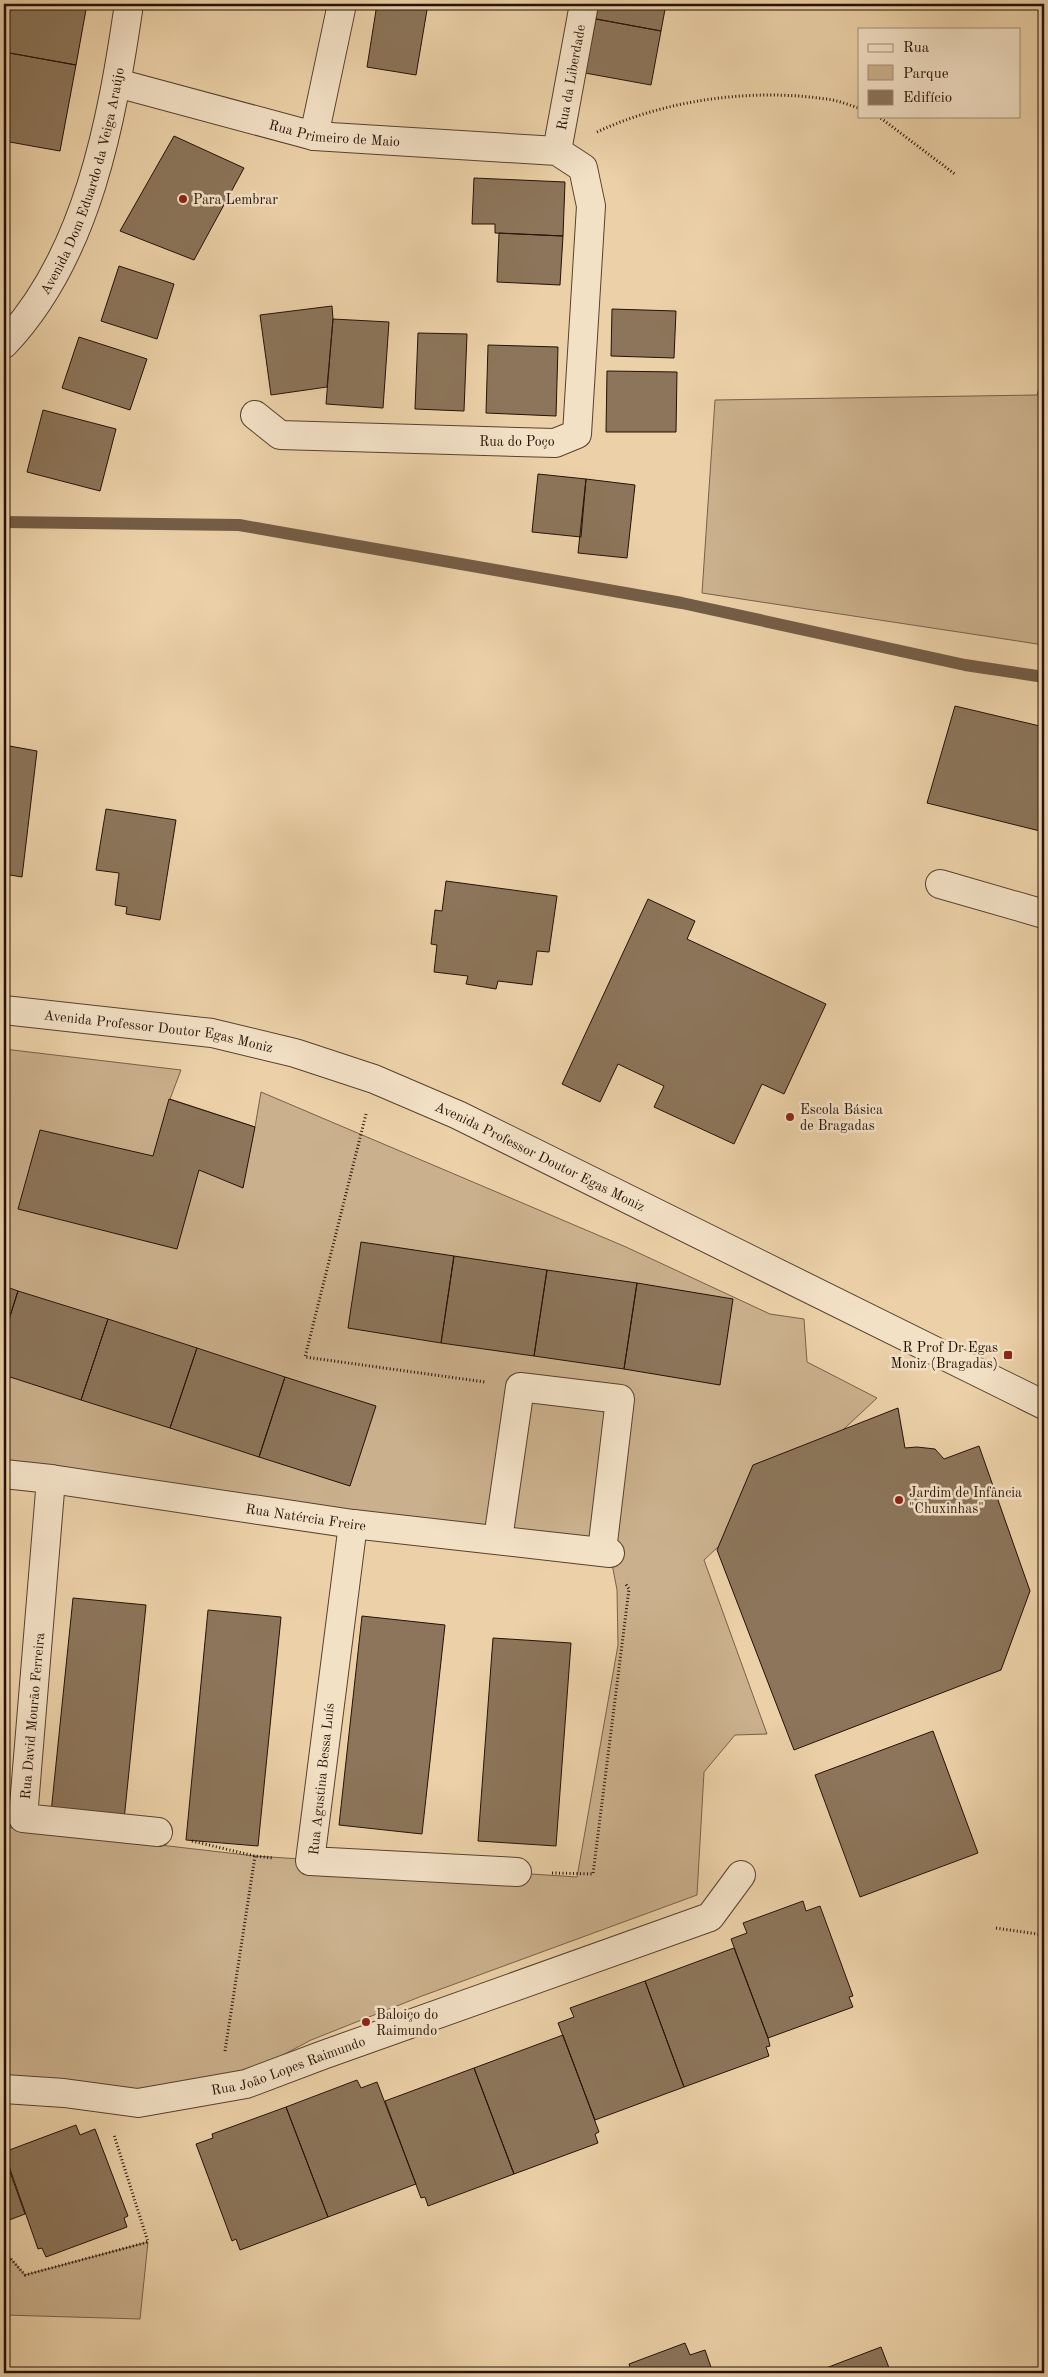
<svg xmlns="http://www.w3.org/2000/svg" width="1048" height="2377" font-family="'Old Standard TT',serif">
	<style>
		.green { fill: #cab08c; stroke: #786049 }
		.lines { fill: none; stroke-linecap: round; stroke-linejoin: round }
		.stream { stroke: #745d46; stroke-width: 12 }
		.building { fill: #8c755a; stroke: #251106 }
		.minor-casing { stroke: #57412e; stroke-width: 30 }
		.tertiary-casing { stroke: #57412e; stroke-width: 30 }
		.path { stroke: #251106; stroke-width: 3; stroke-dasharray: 1 2.5; stroke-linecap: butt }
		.minor { stroke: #f3e1c6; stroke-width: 28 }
		.tertiary { stroke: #f3e1c6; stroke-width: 28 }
		.poi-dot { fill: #8f2418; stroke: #f3e1c6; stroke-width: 2 }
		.labels { text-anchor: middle; stroke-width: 5; stroke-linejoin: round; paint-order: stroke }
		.street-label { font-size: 14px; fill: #251106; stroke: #f3e1c6 }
		.poi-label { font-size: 14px; fill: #251106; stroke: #f3e1c6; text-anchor: start }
	</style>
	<rect width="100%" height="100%" fill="#ecd1a8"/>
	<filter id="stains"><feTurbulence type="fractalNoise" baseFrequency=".004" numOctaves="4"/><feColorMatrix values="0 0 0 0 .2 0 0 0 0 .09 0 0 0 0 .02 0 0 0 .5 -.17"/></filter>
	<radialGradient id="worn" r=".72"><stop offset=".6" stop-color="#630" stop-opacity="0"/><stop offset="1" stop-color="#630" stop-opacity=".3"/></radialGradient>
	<path class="green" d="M1044,371v274l-342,-52 13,-193 322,-5z
		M4,1049l177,21 -11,29 85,28 6,-35 365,155 144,67 34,5 3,43 70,36 -173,162 63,174 -32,1 -31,37 -7,123 -275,101 -111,44 -92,49 -155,4 -60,-5v-261l251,29 322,21 41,-232 -1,-55 -7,-37 -606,-75z
		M148,2242l-8,77 -136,-4v-64l21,24z"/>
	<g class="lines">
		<path class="stream" d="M4,522l235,3 443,78 283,62 79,12"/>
	</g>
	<path class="building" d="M5,4h82l-11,61 -72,-13z
		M377,4h51l-12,71 -49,-8z
		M598,4h68l-5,27 -65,-12z
		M596,19l65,12 -10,54 -66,-12z
		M4,52l72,13 -16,86 -56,-10z
		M174,136l70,32 -50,92 -74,-29z
		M474,178l91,4 -2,54 -68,-3v-9h-23z
		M499,233l64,3 -3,49 -63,-3z
		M119,266l55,18 -17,55 -56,-18z
		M332,306l1,13 -6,68 -56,8 -11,-80z
		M612,309l64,2 -2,47 -63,-2z
		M333,319l56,3 -6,86 -57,-4z
		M418,333l49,1 -3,77 -49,-2z
		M79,337l68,22 -17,51 -68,-22z
		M488,345l70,2 -2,69 -70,-3z
		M607,371l70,1 -1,60h-70z
		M43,410l73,19 -16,62 -73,-19z
		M538,474l48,5 -5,58 -49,-5z
		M586,479l49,6 -8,73 -49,-5z
		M955,706l89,21v105l-117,-29z
		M4,745l33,6 -15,126 -18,-3z
		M106,809l70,11 -16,100 -34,-6 1,-7 -12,-2 4,-32 -23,-3z
		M446,881l111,15 -8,56 -12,-1 -5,34 -34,-4 -2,8 -30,-5 2,-8 -34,-4 3,-27 -6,-1 4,-34 7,1z
		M648,899l47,22 -8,18 139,65 -42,90 -22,-10 -28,60 -80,-37 10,-21 -46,-22 -18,38 -38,-18z
		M169,1099l86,28 -12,61 -44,-18 -22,79 -159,-40 22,-79 113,26z
		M361,1242l93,14 -13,87 -93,-15z
		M454,1256l93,14 -13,86 -93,-13z
		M547,1270l90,13 -13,86 -90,-13z
		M637,1283l96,16 -13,86 -96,-16z
		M4,1286l14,5 -14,44z
		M18,1291l90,28 -27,81 -77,-25v-40z
		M108,1319l89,29 -27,80 -89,-28z
		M197,1348l88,29 -26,80 -89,-29z
		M285,1377l91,29 -26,80 -91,-29z
		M898,1408l7,40 12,-1 18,2 9,10 35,-13 51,145 -29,79 -207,80 -77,-200 36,-85z
		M73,1598l73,7 -22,215 -73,-7z
		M208,1610l73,7 -23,229 -72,-6z
		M362,1616l83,9 -23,209 -83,-9z
		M493,1638l78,5 -15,203 -78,-5z
		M933,1731l45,122 -118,44 -45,-122z
		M803,1901l3,10 14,-5 33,90 -4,1 4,10 -85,31 -37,-99 16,-6 -4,-10z
		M734,1948l34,90 2,8 -4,1 3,9 -85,31 -39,-106z
		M645,1981l39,106 -89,33 -37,-97 16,-6 -4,-9z
		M563,2035l36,97 -4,2 3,9 -84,31 -40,-106z
		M474,2068l40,106 -86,32 -3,-9 -4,1 -36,-97z
		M357,2080l4,8 16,-6 39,102 -88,33 -42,-110z
		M286,2107l42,110 -88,33 -4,-11 -4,2 -36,-97 17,-6 -1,-4z
		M76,2125l4,10 15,-6 33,87 -4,2 3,9 -81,30 -4,-9 -4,1 -34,-97z
		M4,2155l21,59 -21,8z
		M685,2343l5,12 15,-5 8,23h-81l-3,-9z
		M881,2347l10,26h-78z"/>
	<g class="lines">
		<g class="minor-casing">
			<g id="minor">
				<path id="s1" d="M117,83l197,53 243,15 26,17 8,38 -14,228 -22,9 -275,-8 -25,-20"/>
				<path d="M314,136l28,-132"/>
				<path id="s2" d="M557,151l27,-147"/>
				<path d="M940,884l104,30"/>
				<path id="s3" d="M4,1474l47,5 302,45 257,29"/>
				<path d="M51,1479l-28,339 135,14"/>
				<path d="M353,1524l-43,337 207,11"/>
				<path d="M498,1539l22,-152 100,12 -18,152"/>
				<path id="s4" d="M4,2089l60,4 74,10 108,-19 77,-29 387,-138 31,-42"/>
			</g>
		</g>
		<g class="tertiary-casing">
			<g id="tertiary">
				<path id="s5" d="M4,344c84,-88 108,-224 125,-340"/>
				<path id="s6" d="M4,1010l208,23 83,20 79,26 84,36 586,290"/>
			</g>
		</g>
		<path class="path" d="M878,116l78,59
			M597,132c68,-32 154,-44 229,-33 11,1 23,6 33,9
			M366,1114l-61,243 180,25
			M192,1841l63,15 19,2
			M552,1873l41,1 36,-285 -4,-6
			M996,1928l48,7
			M225,2051l30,-195
			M4,2251l21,24 123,-33 -34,-107"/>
		<use href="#minor" class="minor"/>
		<use href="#tertiary" class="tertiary"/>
	</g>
	<g class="poi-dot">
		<circle cx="183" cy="199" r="5"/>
		<circle cx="790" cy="1117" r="5"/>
		<rect x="1003" y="1350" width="10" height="10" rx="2.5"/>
		<circle cx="899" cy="1500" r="5"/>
		<circle cx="366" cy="2022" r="5"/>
	</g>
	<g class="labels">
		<g class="street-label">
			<text dy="5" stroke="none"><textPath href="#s2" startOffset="75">Rua da Liberdade</textPath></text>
			<text dy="5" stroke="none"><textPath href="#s1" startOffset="224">Rua Primeiro de Maio</textPath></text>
			<text dy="5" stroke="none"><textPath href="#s5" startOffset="184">Avenida Dom Eduardo da Veiga Araújo</textPath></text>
			<text x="517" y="446">Rua do Poço</text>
			<text dy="5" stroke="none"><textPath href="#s6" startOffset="156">Avenida Professor Doutor Egas Moniz</textPath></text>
			<text dy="5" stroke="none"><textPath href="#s6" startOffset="561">Avenida Professor Doutor Egas Moniz</textPath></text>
			<text dy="5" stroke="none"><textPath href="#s3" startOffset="305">Rua Natércia Freire</textPath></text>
			<text transform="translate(32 1716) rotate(-85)" y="5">Rua David Mourão Ferreira</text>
			<text transform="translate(321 1779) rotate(-84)" y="5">Rua Agustina Bessa Luís</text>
			<text dy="5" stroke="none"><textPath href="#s4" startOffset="290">Rua João Lopes Raimundo</textPath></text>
		</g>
		<g class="poi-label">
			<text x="193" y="204">Para Lembrar</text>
			<text x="800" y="1114">Escola Básica<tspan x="800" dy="16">de Bragadas</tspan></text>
			<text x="998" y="1352" text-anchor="end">R Prof Dr Egas<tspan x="998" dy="16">Moniz (Bragadas)</tspan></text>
			<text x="909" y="1497">Jardim de Infância<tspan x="909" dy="16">"Chuxinhas"</tspan></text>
			<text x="376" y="2019">Baloiço do<tspan x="376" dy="16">Raimundo</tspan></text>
		</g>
	</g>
	<rect width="1048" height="2377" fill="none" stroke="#ecd1a8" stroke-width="20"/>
	<rect x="5" y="5" width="1038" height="2367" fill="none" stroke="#251106" stroke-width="2.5"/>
	<rect x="10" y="10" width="1028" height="2357" fill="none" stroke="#251106"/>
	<rect x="858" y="28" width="162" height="90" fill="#f3e1c6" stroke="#a18e79"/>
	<rect x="868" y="44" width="25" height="8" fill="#f3e1c6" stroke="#a18e79"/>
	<text x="903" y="52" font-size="15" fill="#251106">Rua</text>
	<rect x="868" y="65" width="25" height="15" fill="#cab08c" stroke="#a18e79"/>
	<text x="903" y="78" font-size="15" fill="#251106">Parque</text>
	<rect x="868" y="90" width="25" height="15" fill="#8c755a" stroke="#a18e79"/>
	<text x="903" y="102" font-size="15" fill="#251106">Edifício</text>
	<rect width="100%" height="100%" filter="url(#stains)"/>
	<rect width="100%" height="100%" fill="url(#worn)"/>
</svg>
